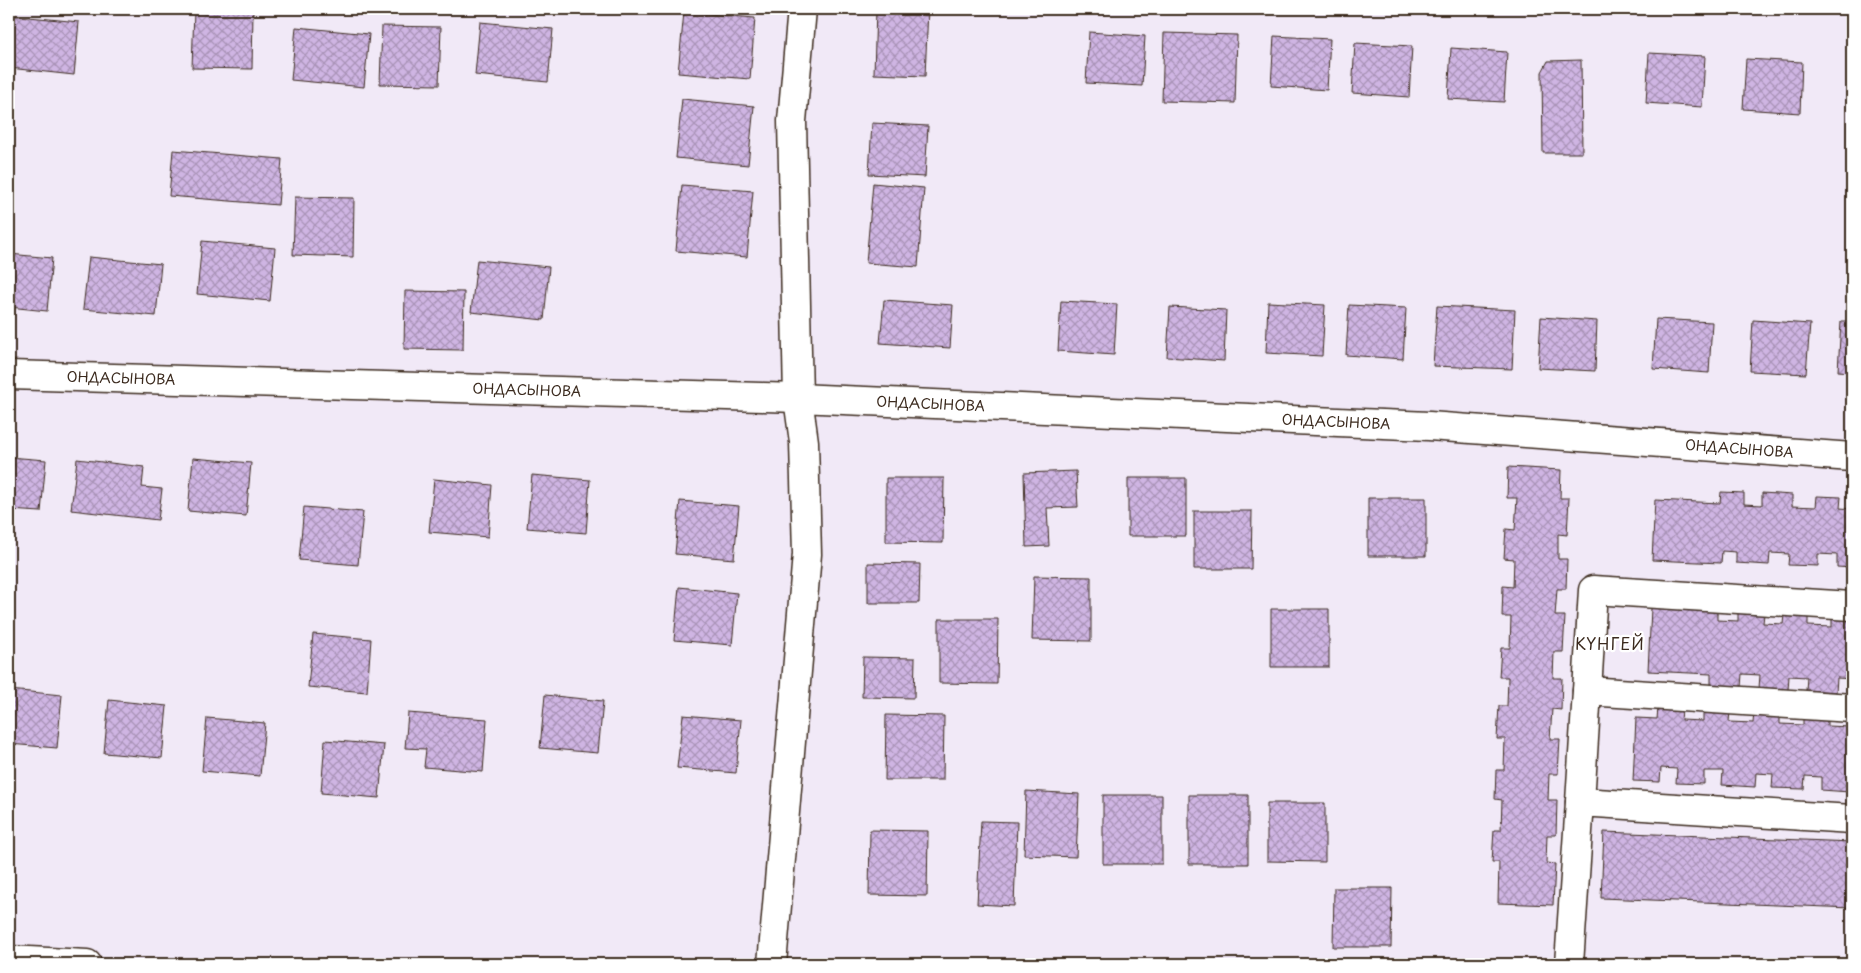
<svg xmlns="http://www.w3.org/2000/svg" width="1861" height="973" font-family="'Playpen Sans',sans-serif">
	<style>
		.building { fill: url(#building-cross-hatch); stroke: #3b2a1e }
		.lines { fill: none; stroke-linecap: round; stroke-linejoin: round }
		.minor-casing { stroke: #3b2a1e; stroke-width: 31 }
		.minor { stroke: #fff; stroke-width: 28 }
		.labels { text-anchor: middle; stroke-width: 4.5; stroke-linejoin: round; paint-order: stroke }
		.street-label { font-size: 14px; fill: #3b2a1e; stroke: #fff }
		.quarter-label { font-size: 16px; letter-spacing: 1px; fill: #3b2a1e; stroke: #fff }
	</style>
	<defs>
		<pattern id="building-cross-hatch" width="8" height="8" patternUnits="userSpaceOnUse" patternTransform="scale(1.25)"><rect width="8" height="8" fill="#cfb5e3"/><path d="M0 0l8 8M0 8l8-8" fill="none" stroke="#a993b7"/></pattern>
	</defs>
	<rect width="100%" height="100%" fill="#f1e9f7"/>
	<filter id="ink" filterUnits="userSpaceOnUse"><feTurbulence type="fractalNoise" baseFrequency=".02" numOctaves="2"/><feDisplacementMap in="SourceGraphic" scale="10" xChannelSelector="R" yChannelSelector="G"/><feConvolveMatrix kernelMatrix="1 2 1 2 8 2 1 2 1" color-interpolation-filters="sRGB"/></filter>
	<g filter="url(#ink)">
		<path class="building" d="M876,9h52l-3,67 -51,-2z
			M194,10l59,1 -1,58 -60,-1z
			M684,12l71,6 -5,61 -72,-6z
			M9,15l70,7 -5,53 -65,-7z
			M480,22l73,7 -5,53 -73,-7z
			M382,26l59,1 -2,58 -59,-1z
			M296,27l73,7 -5,53 -73,-7z
			M1089,32l56,4 -3,50 -56,-3z
			M1164,33l73,2 -2,68 -73,-2z
			M1274,36l56,3 -3,51 -56,-4z
			M1355,43l57,3 -3,51 -57,-4z
			M1451,48l56,4 -3,50 -56,-3z
			M1649,53l56,3 -3,51 -56,-4z
			M1746,59l56,3 -2,51 -57,-4z
			M1581,60l1,93h-39l-1,-81 6,-11z
			M682,99l72,7 -6,59 -72,-7z
			M872,123l56,3 -3,51 -56,-3z
			M173,150l109,9 -4,46 -109,-9z
			M873,183l51,5 -6,79 -52,-4z
			M682,185l71,6 -6,66 -71,-6z
			M295,197l59,1 -1,59 -60,-2z
			M202,241l73,7 -5,53 -73,-7z
			M9,254l43,4 -5,53 -38,-4z
			M89,257l72,7 -5,52 -73,-7z
			M477,260l72,7 -5,53 -73,-8z
			M405,291l59,1 -1,58 -59,-1z
			M884,300l69,5 -3,43 -70,-5z
			M1061,301l56,3 -3,51 -56,-4z
			M1268,302l57,3 -3,51 -56,-3z
			M1349,305l57,3 -3,51 -57,-4z
			M1437,306l78,4 -3,59 -79,-3z
			M1170,307l56,3 -2,51 -57,-4z
			M1541,317l56,4 -2,50 -57,-3z
			M1656,319l56,3 -3,51 -56,-4z
			M1753,320l57,4 -4,50 -56,-3z
			M1841,321h11v51l-14,-1z
			M9,457l37,3 -5,52 -32,-2z
			M193,458l58,5 -5,53 -58,-5z
			M77,459l67,8 -2,20 20,2 -4,31 -87,-10z
			M1508,467l53,3 -1,28h9l-2,37 -9,-1v25h9l-1,30h-9l-2,27h10l-2,36h-9l-1,26h9l-1,32 -9,-1 -2,30h10l-2,35h-9l-1,26h9l-1,35h-9l-1,28 9,1 -2,41 -55,-2 1,-41h-7l2,-32h7l1,-30 -7,-1 1,-29h8l1,-31h-8l2,-33h8l1,-29h-9l2,-29h9l1,-31h-9l1,-31 10,1 1,-28 -10,-1 2,-29 9,1 2,-32h-10z
			M1076,471l2,36 -31,1 2,38 -23,1 -2,-74z
			M532,475l58,5 -4,53 -59,-5z
			M886,478h58l-1,65 -57,-1z
			M1128,478h58v58h-58z
			M434,479l58,6 -4,52 -59,-5z
			M1721,492l23,1v11l18,1v-12l30,2v11l24,1 1,-11 24,1 -1,11 12,1v59l-15,-1v-12l-19,-1v12l-30,-1 1,-11 -19,-1 -1,12 -33,-2v-11l-14,-1 -1,12 -69,-3 3,-60 65,3z
			M1368,498h58v58h-58z
			M680,501l59,5 -5,53 -59,-5z
			M304,507l59,5 -5,53 -59,-5z
			M1194,511h58l-1,58h-57z
			M868,563l52,1 -1,39h-51z
			M1034,576l57,1v64l-59,-1z
			M679,587l58,6 -5,52 -58,-5z
			M1651,608l66,3v9l21,1v-9l26,2 -1,9 20,1 1,-9 24,1v10l24,1v-9l20,1v60l-15,-1 -1,14 -30,-2 1,-13 -18,-1 -1,14 -29,-2 1,-13 -18,-1 -1,13 -30,-1v-12l-63,-3z
			M1271,609h58v58h-58z
			M939,619h59l-1,65 -58,-1z
			M313,634l58,5 -4,53 -59,-5z
			M863,657l52,1 -1,40 -52,-1z
			M9,690l53,5 -5,53 -48,-4z
			M545,695l58,6 -5,52 -58,-5z
			M109,700l58,6 -5,52 -58,-5z
			M1658,708l24,2 -1,10 22,1v-11l27,1 -1,11 24,1 1,-10 26,1v10l23,1v-10l24,1v10l23,1v-10h2v61h-1l-1,14 -29,-2v-13l-16,-1 -1,13 -32,-1 1,-14 -17,-1 -1,14 -33,-2 1,-14h-19v13l-28,-1 1,-14 -16,-1 -1,14 -27,-1 3,-63 21,1z
			M408,713l79,6 -4,53 -59,-5 2,-18 -21,-1z
			M683,715l58,5 -5,53 -59,-5z
			M886,715l58,1 -1,64h-58z
			M207,718l58,5 -5,53 -58,-5z
			M325,740l59,5 -5,53 -58,-5z
			M1026,791l53,3 -3,63 -52,-2z
			M1103,795h59v69h-59z
			M1189,795h59v69h-59z
			M1267,803h58v59l-58,-1z
			M981,821l36,1 -3,84 -37,-2z
			M870,830l58,1 -1,65 -58,-1z
			M1604,832l248,10v66l-251,-10z
			M1334,888h58l-1,59h-58z"/>
		<g class="lines">
			<g class="minor-casing">
				<g id="minor">
					<path id="s1" d="M9,375l789,23 631,28 423,31"/>
					<path d="M1587,691l6,-101 259,16"/>
					<path d="M1580,802l7,-111 265,17"/>
					<path d="M9,960l78,4"/>
					<path d="M772,964l35,-410 -3,-112 -6,-44 -6,-277 10,-112"/>
					<path d="M1569,964l11,-162 272,17"/>
				</g>
			</g>
			<use href="#minor" class="minor"/>
		</g>
	</g>
	<g class="labels">
		<g class="street-label">
			<text dy="5" stroke="none"><textPath href="#s1" startOffset="112">ОНДАСЫНОВА</textPath></text>
			<text dy="5" stroke="none"><textPath href="#s1" startOffset="518">ОНДАСЫНОВА</textPath></text>
			<text dy="5" stroke="none"><textPath href="#s1" startOffset="922">ОНДАСЫНОВА</textPath></text>
			<text dy="5" stroke="none"><textPath href="#s1" startOffset="1328">ОНДАСЫНОВА</textPath></text>
			<text dy="5" stroke="none"><textPath href="#s1" startOffset="1732">ОНДАСЫНОВА</textPath></text>
		</g>
		<g class="quarter-label">
			<text x="1610" y="650">КҮНГЕЙ</text>
		</g>
	</g>
	<rect width="1861" height="973" fill="none" stroke="#fff" stroke-width="30"/>
	<rect x="15" y="15" width="1831" height="943" fill="none" stroke="#3b2a1e" stroke-width="2" filter="url(#ink)"/>
</svg>
